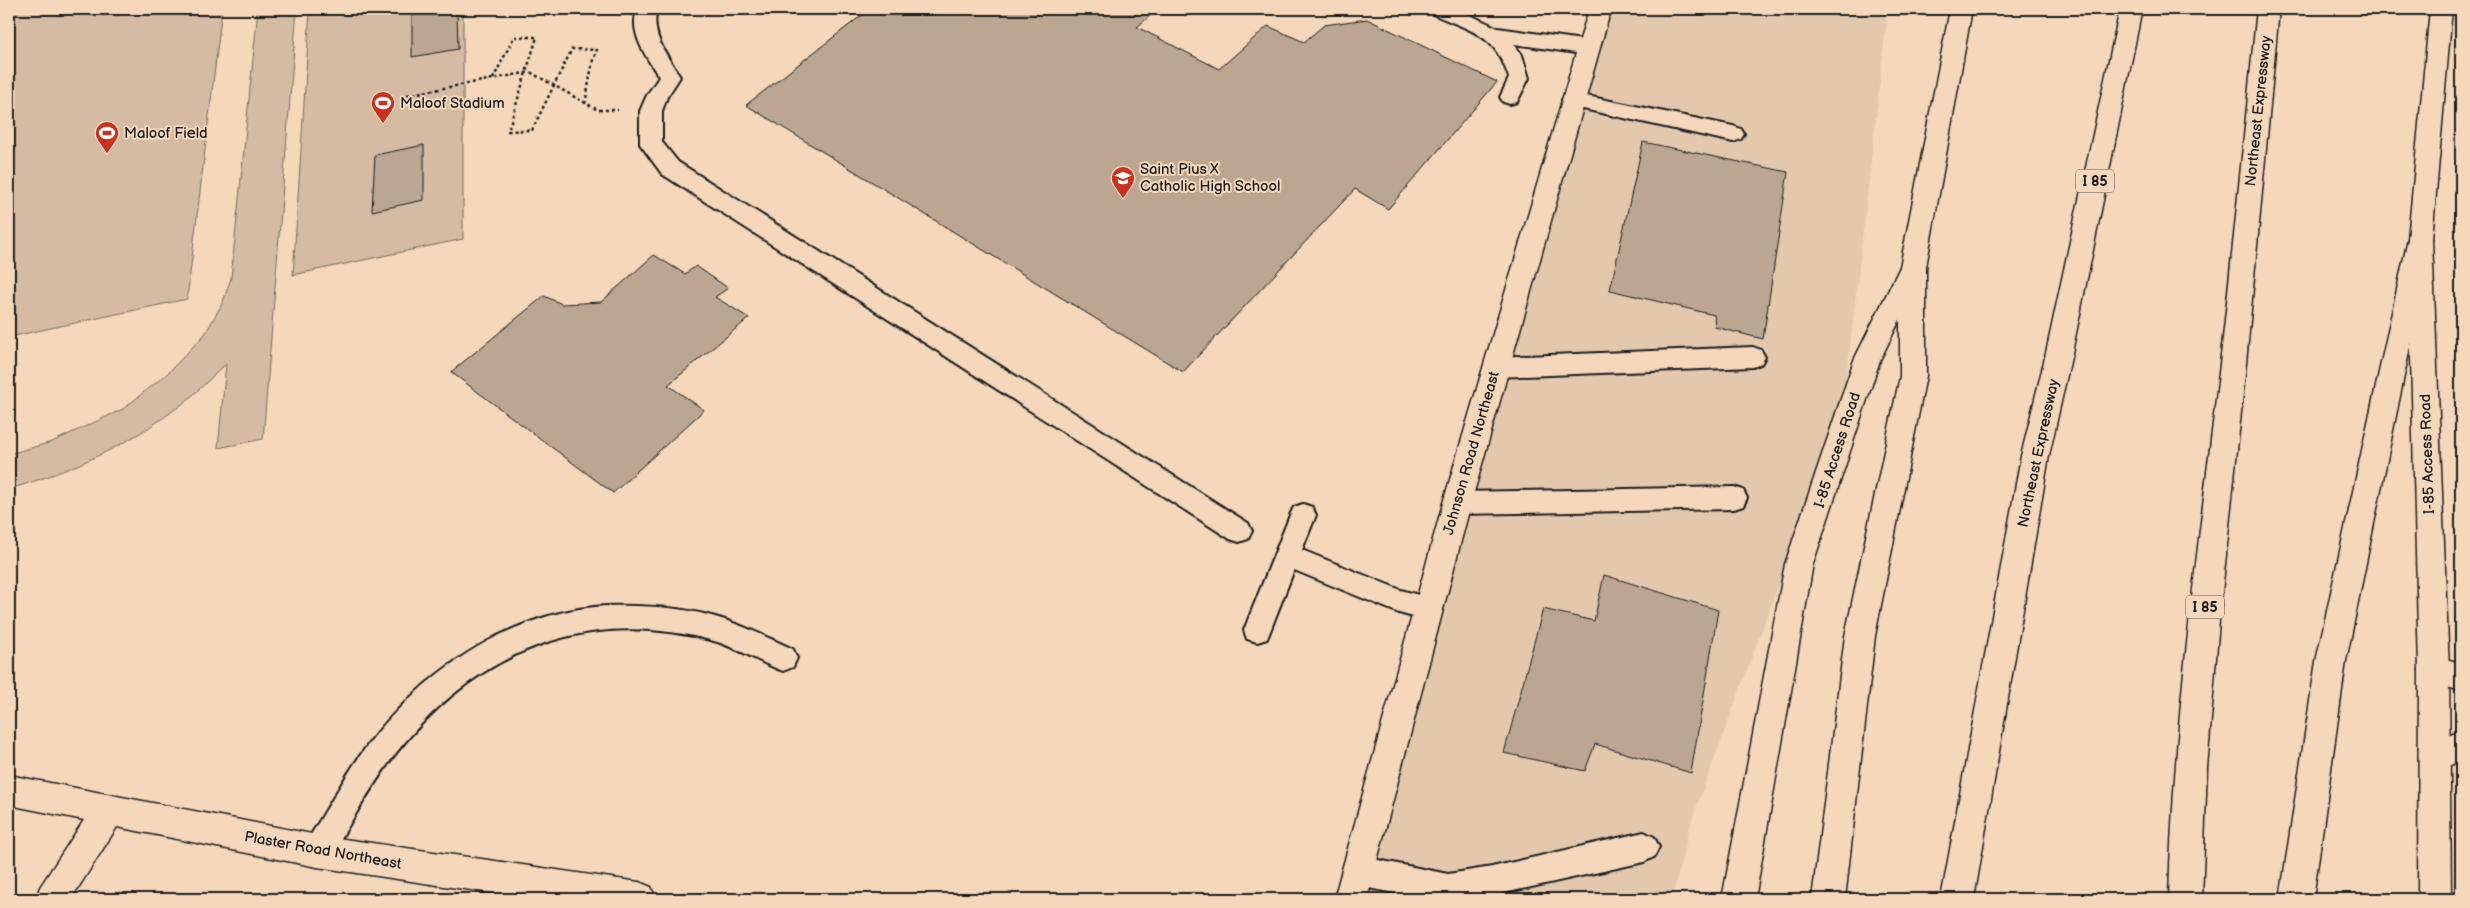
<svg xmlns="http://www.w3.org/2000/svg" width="2470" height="908" font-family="'Balsamiq Sans',sans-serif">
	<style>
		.built { fill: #e4c8ae }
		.green { fill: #d5bba4; stroke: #786c60 }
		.building { fill: #bca691; stroke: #1c1c1c }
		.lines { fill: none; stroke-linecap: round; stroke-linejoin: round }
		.service-casing { stroke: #1c1c1c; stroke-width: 4 }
		.minor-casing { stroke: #1c1c1c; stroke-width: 3 }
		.secondary-casing { stroke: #1c1c1c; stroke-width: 3 }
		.motorway-casing { stroke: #1c1c1c; stroke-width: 3 }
		.path { stroke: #1c1c1c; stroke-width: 2.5; stroke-dasharray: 3 3; stroke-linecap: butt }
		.service { fill: #f5d7bb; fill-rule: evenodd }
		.minor { fill: #f5d7bb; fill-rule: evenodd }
		.secondary { fill: #f5d7bb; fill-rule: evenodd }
		.motorway { fill: #f5d7bb; fill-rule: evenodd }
		.labels { text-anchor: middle; stroke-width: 4; stroke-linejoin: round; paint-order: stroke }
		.shield { fill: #f5d7bb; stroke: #5d544c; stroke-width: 1 }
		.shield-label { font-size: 14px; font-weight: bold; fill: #1c1c1c }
		.poi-label { font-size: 15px; fill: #1c1c1c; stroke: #f5d7bb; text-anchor: start }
		.street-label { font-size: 15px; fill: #1c1c1c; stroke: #f5d7bb }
	</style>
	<rect width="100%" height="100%" fill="#f5d7bb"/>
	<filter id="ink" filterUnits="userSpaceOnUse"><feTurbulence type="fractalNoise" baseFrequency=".02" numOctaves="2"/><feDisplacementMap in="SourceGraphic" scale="10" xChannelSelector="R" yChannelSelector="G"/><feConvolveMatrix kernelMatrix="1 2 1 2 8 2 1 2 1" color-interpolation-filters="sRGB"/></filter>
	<g filter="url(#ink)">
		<path class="built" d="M1609,9h279l-45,401 -152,412 -19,77h-307l98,-408z"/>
		<path class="green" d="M9,9h213l-35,290 -178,38z
			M258,9h39l-34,430 -45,9 8,-84c-17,15 -33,33 -52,46 -49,37 -106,62 -165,79v-35l43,-12 71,-33 45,-36 37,-39 18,-32 8,-24z
			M310,9h153v230l-170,36z"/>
		<path class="building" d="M412,9h45l1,40 -46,8z
			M870,9h288l-21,18 82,42 49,-43 36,16 20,-17 43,-6 130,63 -109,127 -33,-20 -172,183 -437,-267z
			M1643,142l145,30 -25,167 -48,-12 -1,-12 -104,-25z
			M424,145v55l-52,11 3,-56z
			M654,255l31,19 11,-8 32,22 -13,9 34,21 -81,67 36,25 -91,83 -162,-121 93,-76 18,8 39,-2z
			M1604,575l114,35 -27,163 -96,-29 -10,27 -81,-18 39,-144 51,12z"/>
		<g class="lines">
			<g class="service-casing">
				<path id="service" d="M637,9h20c-7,27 10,45 23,68l-13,20 -5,14v31l16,20 570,361 4,8 -4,8 -9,3 -9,-3 -568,-365 -22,-30v-33l7,-16 12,-18c-13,-21 -30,-43 -22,-68z
					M1430,9h27l41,19 91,13 7,2 3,5 -3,5 -7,2 -75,-11 8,11 7,23 -12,24 -7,2 -7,-2 -3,-5 9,-19c-14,-45 -37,-46 -76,-64z
					M1572,93l161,33 8,3 3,5 -3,5 -8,3 -168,-37 -3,-5 3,-5z
					M1753,347l8,3 4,7 -4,7 -8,3 -257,10 -8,-3 -4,-7 4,-7 8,-3z
					M1734,487l9,3 4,8 -4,8 -9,3 -277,5 -9,-3 -4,-8 4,-8 9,-3z
					M1303,504l9,3 4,8 -14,35 99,40 35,10 4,9 -4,9 -9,3 -28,-8 -105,-43 -27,69 -10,3 -10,-3 -3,-9 46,-115 4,-8z
					M606,606c40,-1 81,1 119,14 24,8 45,19 68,29l4,9 -4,9 -10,4c-24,-9 -45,-23 -69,-30 -128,-35 -237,10 -318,112 -26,34 -46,72 -69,108l-10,5 -10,-5 -5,-10 5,-10c23,-36 43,-75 70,-108 57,-68 140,-122 229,-127z
					M1644,832l10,5 5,10 -5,10 -10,5 -167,37h-52l-67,-13 -11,-4 -4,-11 4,-11 11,-4 90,18 44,-7z"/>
			</g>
			<g class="minor-casing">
				<path id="minor" d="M1589,9h22l-140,494 -104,396h-33l109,-396z
					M2434,656l27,7v28l-38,-11 -4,-10 4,-10z
					M2461,731v30l-26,10 -11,-4 -5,-11 5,-11z
					M9,775l308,60 322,47 12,5 5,12h-125l-214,-32 -200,-40 -46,72h-35l4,-12 44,-67 -75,-15z"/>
			</g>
			<g class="secondary-casing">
				<path id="secondary" d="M1950,9h22l-46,258 -46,93 -67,204 -58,335h-33l63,-335 69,-204 46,-93z
					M2430,9h22l-20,230 17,431 2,229h-33l1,-229 -11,-431z"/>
			</g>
			<g class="motorway-casing">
				<path id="motorway" d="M2120,9h22l-70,344 -23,103 -75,443h-33l80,-443 25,-103z
					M2257,9h22l-34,365 -26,247 -12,147 -5,131h-33c4,-165 26,-328 46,-492 16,-132 28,-265 42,-398z
					M2420,229l9,3 3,7 -86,422 -33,238h-33l36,-238 92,-422 3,-7z
					M1913,257l9,3 4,7v109l-51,260 -30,263h-33l33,-263 55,-260v-109l4,-7z"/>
			</g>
			<path class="path" d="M493,79l21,-42h23l-29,94 24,-1 40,-81 25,1 -4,10 -8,44
				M407,95l123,-23 68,38h20"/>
			<use href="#service" class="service"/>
			<use href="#minor" class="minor"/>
			<use href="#secondary" class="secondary"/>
			<use href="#motorway" class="motorway"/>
		</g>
	</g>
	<defs>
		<g id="stadium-pin" transform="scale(1.25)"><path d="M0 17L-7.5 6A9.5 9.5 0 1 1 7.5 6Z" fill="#c8321e" stroke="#f5d7bb"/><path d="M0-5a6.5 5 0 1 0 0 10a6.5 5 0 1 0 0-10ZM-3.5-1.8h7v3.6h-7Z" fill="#fff"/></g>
		<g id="school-pin" transform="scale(1.25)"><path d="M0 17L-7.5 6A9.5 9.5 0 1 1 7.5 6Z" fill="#c8321e" stroke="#f5d7bb"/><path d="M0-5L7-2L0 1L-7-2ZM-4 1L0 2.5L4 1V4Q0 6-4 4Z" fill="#fff"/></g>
	</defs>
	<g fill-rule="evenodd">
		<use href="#stadium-pin" x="383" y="103"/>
		<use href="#stadium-pin" x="107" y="133"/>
		<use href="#school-pin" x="1123" y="178"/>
	</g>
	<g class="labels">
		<g class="shield">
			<rect x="2076" y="169.5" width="38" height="23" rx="4"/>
			<rect x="2186" y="595.5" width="38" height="23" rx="4"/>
		</g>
		<g class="shield-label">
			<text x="2095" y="186">I 85</text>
			<text x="2205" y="612">I 85</text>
		</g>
		<g class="poi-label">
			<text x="400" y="108">Maloof Stadium</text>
			<text x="124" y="138">Maloof Field</text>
			<text x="1140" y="174">Saint Pius X<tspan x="1140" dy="17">Catholic High School</tspan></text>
		</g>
		<g class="street-label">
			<text transform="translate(2258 111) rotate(-84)" y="5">Northeast Expressway</text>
			<text transform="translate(1837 450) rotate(-72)" y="5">I-85 Access Road</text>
			<text transform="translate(1471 453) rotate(-74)" y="5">Johnson Road Northeast</text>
			<text transform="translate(2038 453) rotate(-78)" y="5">Northeast Expressway</text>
			<text transform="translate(2427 454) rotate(-92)" y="5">I-85 Access Road</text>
			<text transform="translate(323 850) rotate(10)" y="5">Plaster Road Northeast</text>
		</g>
	</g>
	<rect width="2470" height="908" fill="none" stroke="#f5d7bb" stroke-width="30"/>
	<rect x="15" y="15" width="2440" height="878" fill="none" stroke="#1c1c1c" stroke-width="2" filter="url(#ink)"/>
</svg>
